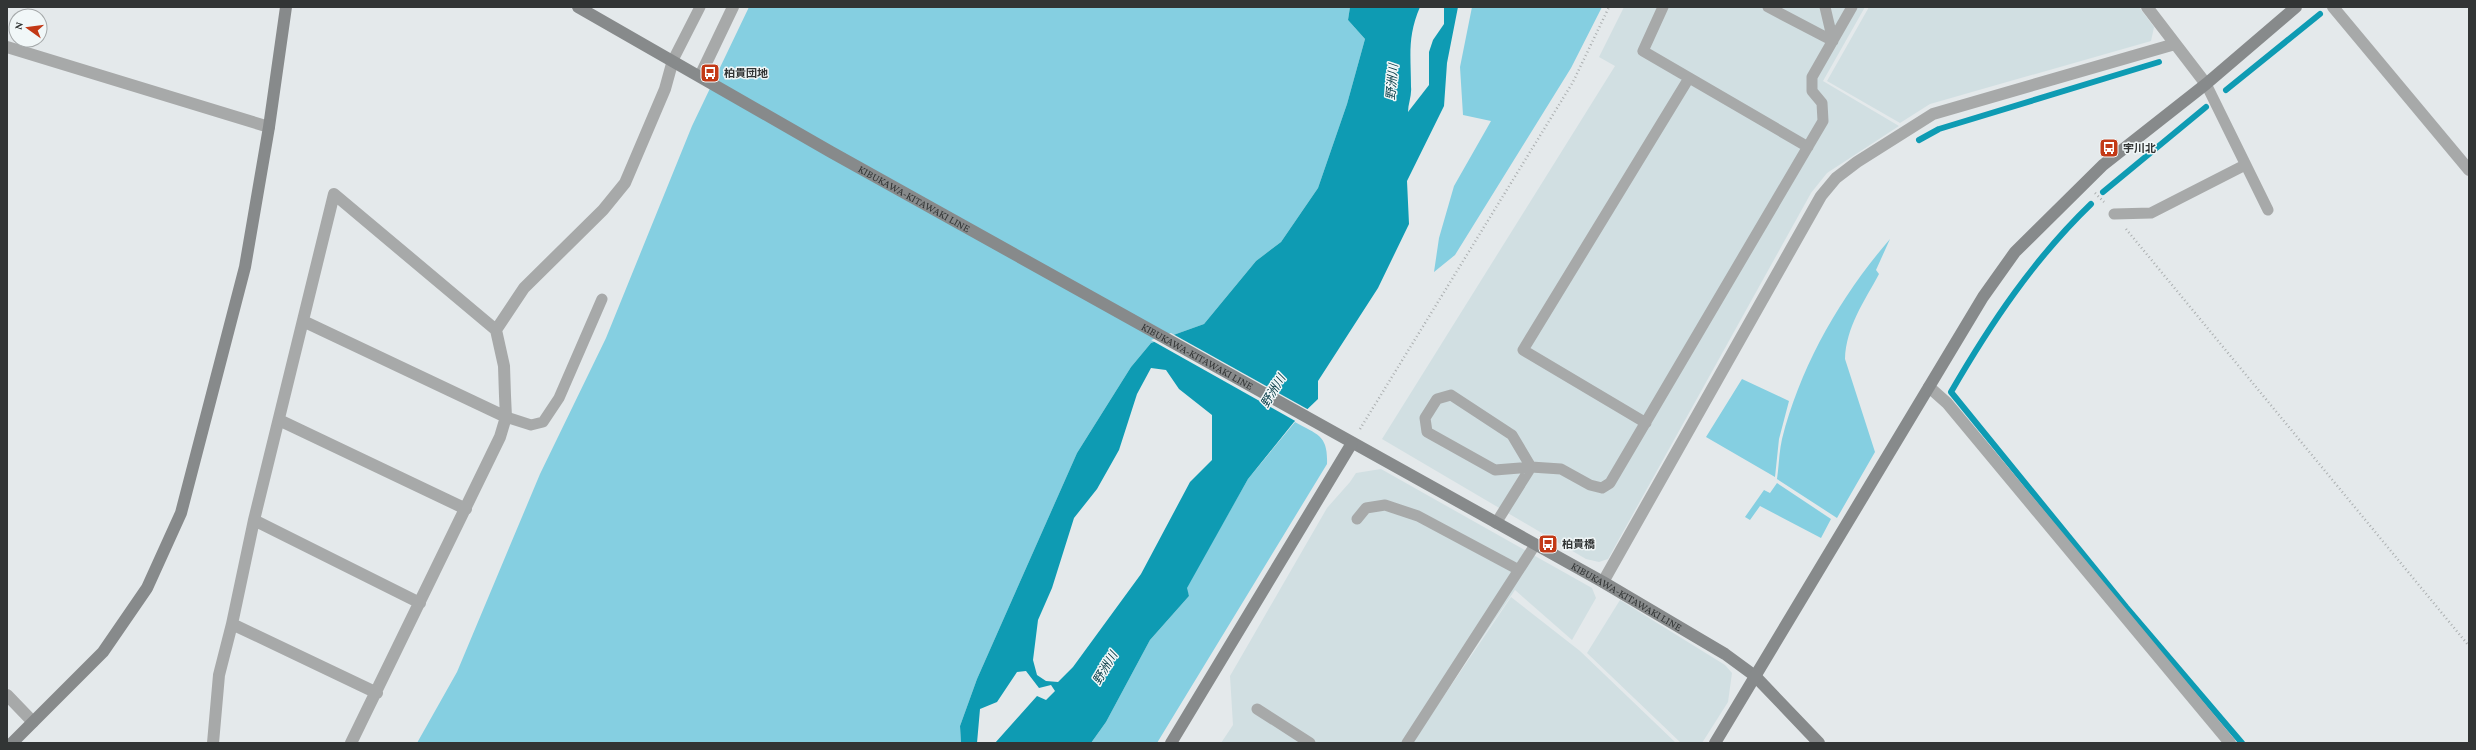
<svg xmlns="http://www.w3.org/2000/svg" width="2476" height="750" font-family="'Crimson Pro','Noto Sans JP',serif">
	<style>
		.built { fill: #d1dfe2 }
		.green { fill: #85cfe1 }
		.water { fill: #0e9bb3; fill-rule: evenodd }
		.pier { fill: #e4e9eb }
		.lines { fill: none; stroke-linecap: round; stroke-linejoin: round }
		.stream { stroke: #0e9bb3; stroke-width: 6 }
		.path { stroke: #abafb0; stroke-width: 2.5; stroke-dasharray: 1 3; stroke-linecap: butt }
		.lane { stroke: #a7a9a9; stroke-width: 11 }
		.street { stroke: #a7a9a9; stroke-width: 12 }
		.secondary { stroke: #878a8b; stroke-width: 12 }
		.labels { text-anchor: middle; stroke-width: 3; stroke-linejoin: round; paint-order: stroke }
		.poi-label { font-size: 11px; font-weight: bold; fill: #323535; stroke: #f1f7f8; text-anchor: start }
		.street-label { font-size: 11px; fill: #323535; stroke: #f1f7f8 }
		.water-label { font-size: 12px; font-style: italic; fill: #003742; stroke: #f1f7f8 }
	</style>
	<rect width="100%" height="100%" fill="#e4e9eb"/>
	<path class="built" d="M1624,7h241l-42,74 76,45 -72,47 -16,20 -203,366 -9,3 -13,-3 -204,-120 233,-373 -16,-9z
		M1869,7h270l15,20 -3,14 -221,63 -30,19 -73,-42z
		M1381,469l211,119 4,10 -24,42 -57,-50 -105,153h-189l12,-18 -3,-49 97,-168 23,-26 6,-9z
		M1511,597l69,54 96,92h-264z
		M1620,600l105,65 7,8 -4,29 -26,41h-21l-94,-90z"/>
	<path class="green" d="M749,7h601l-2,13 17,19 -18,65 -29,84 -37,54 -25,19 -52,63 -53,19 -20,24 -54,86 -100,226 -17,47 1,17h-544l40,-71 83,-198 66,-136 86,-212z
		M1472,7h130l-31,61 -116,187 -21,17 5,-34 15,-52 37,-65 -28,-6 -3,-48z
		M1890,239l-14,31 3,4c-15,28 -33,53 -34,85l30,93 -38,66 -60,-39c2,-13 2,-27 5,-40 19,-74 58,-142 108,-200z
		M1742,379l47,22 -10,38 -4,38 -69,-40z
		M1295,422c23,13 33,13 32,42l-170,279h-66l15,-21 44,-82 39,-44 -3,-8 62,-109z
		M1777,483l54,36 -10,19 -61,-32 -10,14 -5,-3 19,-27 6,3z"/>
	<path class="water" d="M1350,7h70c-13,30 -9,49 -9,80 1,8 -3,17 -3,25l21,-27v-33l4,-12 11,-16v-17h14l-11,56 -3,43 -37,75 2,43 -31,64 -60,93v18l-24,23 -46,57 -61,109 2,8 -39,44 -44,82 -15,21h-96l42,-47 9,4 9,-9 -4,-6 -12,3 -13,-17 -9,1 -20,30 -17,7 -3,34h-16l-1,-17 17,-47 100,-226 54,-86 20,-24 53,-19 52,-63 25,-19 37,-54 29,-84 18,-65 -17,-19zM1151,368l15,2 13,19 33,26v45l-22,22 -49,92 -68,93 -15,15 -12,-1 -9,-6 -4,-15 5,-40 14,-32 22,-70 23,-29 22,-39 18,-56z"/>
	<path class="pier" d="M1171,333l138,77 -12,12 -146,-82z"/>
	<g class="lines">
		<path class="stream" d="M2226,90l94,-76
			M1919,140l20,-11 220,-67
			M2103,192l103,-85
			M2091,204c-57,55 -100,119 -140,188l175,215 116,136"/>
		<path class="path" d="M2095,193l9,9
			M2126,229l343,417
			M1360,429l213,-347 36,-75"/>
		<path class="lane" d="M1663,7l-20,44 165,96
			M1768,7l65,34
			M1825,7l8,34
			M673,60l27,-53
			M2206,84l62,126
			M2114,214l37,-1 94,-48
			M506,417l25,8 12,-3 16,-24 43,-99
			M1646,423l-123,-73 166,-272
			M1531,467l-19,-32 -61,-40 -14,4 -12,19 2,14 68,38 36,-3 30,2 29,16 12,3 8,-5 213,-362 -1,-18 -10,-12v-14l40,-70
			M1357,519l9,-11 19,-3 33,11 101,54
			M1496,523l35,-56
			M1257,709l53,34
			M1407,743l128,-198"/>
		<path class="street" d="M2147,7l59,77
			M2333,7l136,163
			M7,47l262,80
			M700,76l33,-69
			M303,321l203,96
			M496,330l28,-42 79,-78 22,-27 40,-94 8,-29
			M1929,387l18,16 283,340
			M279,420l187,89
			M254,520l166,83
			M1603,582l218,-386 15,-18 21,-16 76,-48 242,-70
			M232,624l145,69
			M7,695l26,27
			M213,743l6,-68 13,-51 22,-104 80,-326 162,136 8,36 1,30 1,21 -6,20 -149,306"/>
		<g class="secondary">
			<path id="s1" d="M578,7l253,145 772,430 122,72 30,22 64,67"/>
			<path d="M12,743l91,-91 44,-64 34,-75 64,-246 24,-140 17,-120"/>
			<path d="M1171,743l181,-300"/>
			<path d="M1715,743l268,-446 32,-45 88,-87 103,-81 90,-77"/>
		</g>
	</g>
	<defs>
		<g id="bus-square" transform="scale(1)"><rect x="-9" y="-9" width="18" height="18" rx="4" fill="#c33916" stroke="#f1f7f8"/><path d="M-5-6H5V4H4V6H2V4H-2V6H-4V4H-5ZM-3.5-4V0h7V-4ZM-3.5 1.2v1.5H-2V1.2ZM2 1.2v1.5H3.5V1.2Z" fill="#fff"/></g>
	</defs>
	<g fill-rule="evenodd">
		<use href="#bus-square" x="710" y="73"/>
		<use href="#bus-square" x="2109" y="148"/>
		<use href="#bus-square" x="1548" y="544"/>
	</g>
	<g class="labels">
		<g class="poi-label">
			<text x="724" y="77">柏貴団地</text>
			<text x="2123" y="152">宇川北</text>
			<text x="1562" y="548">柏貴橋</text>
		</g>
		<g class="street-label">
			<text dy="4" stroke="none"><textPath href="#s1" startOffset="387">KIBUKAWA-KITAWAKI LINE</textPath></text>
			<text dy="4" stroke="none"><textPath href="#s1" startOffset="711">KIBUKAWA-KITAWAKI LINE</textPath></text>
			<text dy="4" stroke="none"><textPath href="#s1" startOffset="1203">KIBUKAWA-KITAWAKI LINE</textPath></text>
		</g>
		<g class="water-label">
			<text transform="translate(1392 82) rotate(-85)" y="4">野洲川</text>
			<text transform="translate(1273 391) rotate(-59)" y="4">野洲川</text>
			<text transform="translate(1105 668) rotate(-59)" y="4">野洲川</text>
		</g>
	</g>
	<rect width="2476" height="750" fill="none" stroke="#323535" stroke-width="16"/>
	<g transform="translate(28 28) rotate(284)"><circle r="19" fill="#f1f7f8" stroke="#a5a9aa"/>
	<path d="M0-3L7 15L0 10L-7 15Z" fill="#c33916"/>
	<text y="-6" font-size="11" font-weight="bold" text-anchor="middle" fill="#323535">N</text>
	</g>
</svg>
